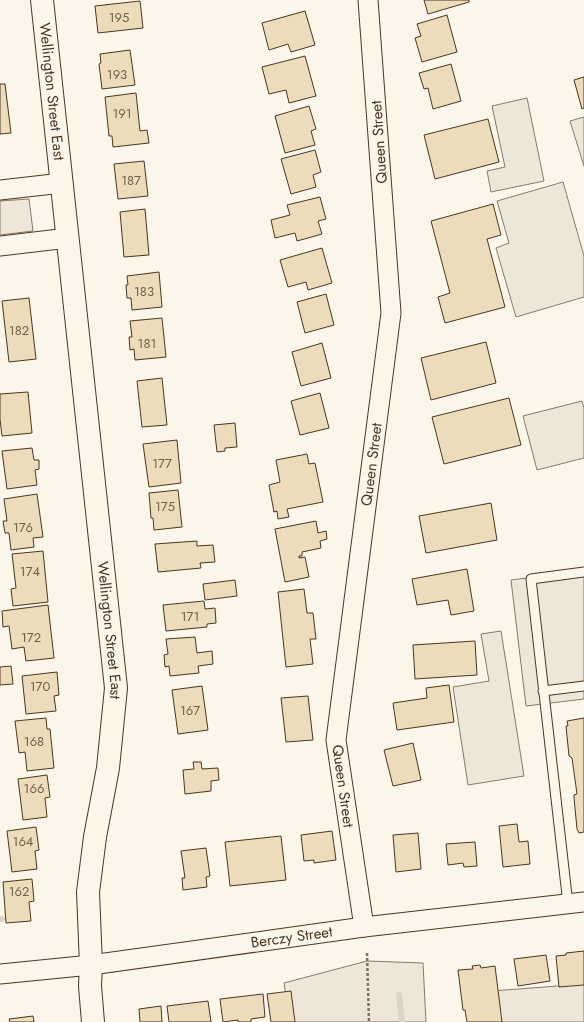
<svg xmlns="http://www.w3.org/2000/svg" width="584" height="1022" font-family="Jost,sans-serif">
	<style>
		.green { fill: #ede6d9; stroke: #887966 }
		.parking { fill: #ede7d9; stroke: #887966 }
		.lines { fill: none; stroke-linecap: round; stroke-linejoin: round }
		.stream { stroke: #dcd4c6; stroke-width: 6 }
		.building { fill: #ecdcbc; stroke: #4a3520 }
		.service-casing { stroke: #4a3520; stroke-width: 11 }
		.minor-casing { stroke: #4a3520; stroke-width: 21 }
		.tertiary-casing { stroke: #4a3520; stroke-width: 24 }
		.path { stroke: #7f6f5c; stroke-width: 2.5; stroke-dasharray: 3 2; stroke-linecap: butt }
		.service { stroke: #fbf6e9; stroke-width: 9 }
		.minor { stroke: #fbf6e9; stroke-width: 19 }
		.tertiary { stroke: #fbf6e9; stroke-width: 22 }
		.labels { text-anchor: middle; stroke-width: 3; stroke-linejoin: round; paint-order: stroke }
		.number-label { font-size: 13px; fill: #725f47 }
		.street-label { font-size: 15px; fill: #4a3520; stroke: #fbf6e9 }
	</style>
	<rect width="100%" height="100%" fill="#fbf6e9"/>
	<path class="green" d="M29,199l4,32 -33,4v-34z
		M367,961l56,2 3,59h-136l-6,-39z
		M584,984v38h-94l2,-31z"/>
	<path class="parking" d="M527,98l17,83 -53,11 -4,-21 18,-4 -13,-61z
		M584,117v49l-14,-45z
		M563,182l21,74v41l-68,20 -20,-69 13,-5 -12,-42z
		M582,401l2,7v50l-47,12 -14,-54z
		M584,571v128l-58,7 -15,-126z
		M501,631l23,145 -56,9 -15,-98 36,-6 -8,-47z"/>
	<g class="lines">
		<path class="stream" d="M0,919h2
			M399,995l3,27"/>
	</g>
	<path class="building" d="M424,0h45v2l-41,12z
		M140,1l3,27 -45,5 -3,-27z
		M305,11l10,34 -24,7 -3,-8 -19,6 -7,-27z
		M447,15l10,37 -35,10 -7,-24 6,-2 -4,-12z
		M130,50l5,35 -33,4 -3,-25 2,-1 -1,-9z
		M305,56l11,40 -27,7 -3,-13 -17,4 -7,-27z
		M451,64l10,37 -28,8 -5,-21 -4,1 -5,-16z
		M584,77v31l-2,1 -8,-29z
		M0,84h5l6,49 -11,1z
		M136,93l4,38 7,-1 2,13 -36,4 -1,-11h-3l-4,-39z
		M309,106l7,23 -5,2 4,14 -30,8 -10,-37z
		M488,119l11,43 -64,17 -11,-44z
		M315,150l6,22 -8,3 3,12 -25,7 -10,-35z
		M144,161l4,35 -30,3 -4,-35z
		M320,197l6,22 -8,2 4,13 -25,7 -2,-8 -20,5 -4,-18 19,-5 -3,-10z
		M493,204l8,31 -14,4 18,68 -60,16 -7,-26 12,-4 -19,-72z
		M145,209l4,46 -25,2 -4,-45z
		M322,248l10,35 -24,7 -2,-8 -18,5 -8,-27z
		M159,272l3,35 -30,3 -1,-12h-4l-1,-13h2l-1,-9z
		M326,294l8,31 -29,8 -8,-31z
		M29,298l7,61 -27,3 -7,-61z
		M162,318l4,39 -31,3 -1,-11 -4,1 -1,-13h3l-2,-16z
		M486,342l10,41 -65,17 -10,-42z
		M322,343l9,35 -30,8 -9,-34z
		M162,378l5,47 -25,2 -5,-46z
		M28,392l4,41 -30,3 -2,-17v-25z
		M320,393l9,35 -29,7 -9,-34z
		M509,398l12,47 -77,19 -12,-47z
		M235,423l2,24 -12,1v3l-8,1 -3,-27z
		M177,440l4,43 -32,4 -6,-43z
		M32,448l2,12h5v9l-4,1 2,15 -30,4 -5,-38z
		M307,454l2,10 6,-1 8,39 -36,7 2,8 -11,2 -1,-8 -3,1 -5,-27 11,-3 -4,-22z
		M178,490l4,37 -28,3 -1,-12h-2l-2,-25z
		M37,494l6,43 -10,1 1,9 -23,3 -2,-17h-4l-2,-12h4l-3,-22z
		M491,503l6,37 -71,13 -7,-37z
		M316,521l2,12 8,-2 1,8 -7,2 1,7 -19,4v4h-3v2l6,-1 4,20 -24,5 -10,-53z
		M197,541v5l16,-1 2,17 -15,1 1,5 -43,4 -3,-28z
		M43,551l5,51 -35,4 -2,-17 5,-1 -4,-34z
		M467,569l7,42 -23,4 -3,-15 -31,5 -5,-26z
		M235,580l2,16 -32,4 -2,-16z
		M304,589l3,24h6l3,26h-6l3,25 -27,3 -8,-75z
		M204,601l1,8 10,-1 1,15 -9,1v3l-41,4 -3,-26z
		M48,605l6,53 -28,3 -2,-14 -12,2 -3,-23 -6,1 -1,-16z
		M195,637l2,16 15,-2 1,13 -15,2 1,7 -29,3 -1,-10 -4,1 -1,-12 4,-1 -2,-15z
		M475,641l2,34 -62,4 -2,-34z
		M11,666l2,18 -13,1v-18z
		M57,672l2,23 -5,1 2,15 -30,3 -4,-38z
		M449,685l5,37 -57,8 -4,-27 34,-5 -1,-10z
		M202,686l6,44 -30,4 -6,-44z
		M308,696l5,44 -27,2 -5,-44z
		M46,718l1,11h3l4,39 -27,3 -2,-19 -6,1 -4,-32z
		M584,718v114l-5,1 -2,-4 -3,-31v-3l3,-1 -5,-36 -3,-2 -3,-30h2l-1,-5z
		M413,743l8,37 -28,6 -9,-36z
		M193,762h8l1,7 16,-1 1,12 -8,1v10l-26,3 -2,-24 11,-1z
		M47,775l3,22 -5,1 2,19 -24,3 -5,-41z
		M517,824l2,18 9,-1 2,23 -27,3 -4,-41z
		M36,827l3,23 -4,1 2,18 -25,3 -5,-41z
		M332,831l4,29 -22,3v-3l-10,1 -3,-26z
		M418,833l3,36 -25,3 -3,-37z
		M281,836l5,44 -56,6 -5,-44z
		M475,842l2,24 -13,1 -1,-4 -15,2 -2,-21z
		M206,848l4,28 -4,1 1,10 -24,3 -1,-12h3l-4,-27z
		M32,879l2,22 -5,1 2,19 -25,2 -3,-41z
		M584,951v34l-25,2 -3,-31 10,-1v-2z
		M546,955l4,26 -32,5 -4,-27z
		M480,965l1,3 14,-2 7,56h-35l-2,-12h-2l-5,-40 15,-1 -1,-3z
		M291,991l4,31h-24l-4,-28z
		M263,994l2,23 -14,2v3h-13v-2l-15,2 -3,-23z
		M208,1001l3,21h-42l-2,-16z
		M161,1006l1,16h-22l-1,-13z
		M33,1016l1,6h-24l-1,-3z"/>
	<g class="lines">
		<g class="service-casing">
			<path id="service" d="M543,691l41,-5
				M568,904l-37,-325 53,-7"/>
		</g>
		<g class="minor-casing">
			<g id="minor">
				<path d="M0,190l62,-7"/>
				<path d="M0,246l68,-8"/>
				<path id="s1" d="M364,927l-28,-187 55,-427 -23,-313"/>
				<path id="s2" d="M0,974l91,-9 273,-38 220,-25"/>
			</g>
		</g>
		<g class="tertiary-casing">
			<g id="tertiary">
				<path id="s3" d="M42,0l74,688 -8,80 -13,69 -7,55 3,73 -1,21 3,36"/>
			</g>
		</g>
		<path class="path" d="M367,953l2,69"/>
		<use href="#service" class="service"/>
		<use href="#minor" class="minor"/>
		<use href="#tertiary" class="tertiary"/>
	</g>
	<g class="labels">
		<g class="number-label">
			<text x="119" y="22">195</text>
			<text x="117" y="79">193</text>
			<text x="122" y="118">191</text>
			<text x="131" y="185">187</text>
			<text x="144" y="296">183</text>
			<text x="19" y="335">182</text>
			<text x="147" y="348">181</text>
			<text x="162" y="468">177</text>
			<text x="165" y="511">175</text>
			<text x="23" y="532">176</text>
			<text x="30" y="576">174</text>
			<text x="190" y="621">171</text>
			<text x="31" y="642">172</text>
			<text x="40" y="691">170</text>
			<text x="190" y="715">167</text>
			<text x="34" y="746">168</text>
			<text x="34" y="793">166</text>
			<text x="23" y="846">164</text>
			<text x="19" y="896">162</text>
		</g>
		<g class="street-label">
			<text dy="5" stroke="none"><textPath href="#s3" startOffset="92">Wellington Street East</textPath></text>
			<text transform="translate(379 142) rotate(-94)" y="5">Queen Street</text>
			<text dy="5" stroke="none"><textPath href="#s1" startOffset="467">Queen Street</textPath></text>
			<text dy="5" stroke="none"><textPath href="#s3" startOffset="634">Wellington Street East</textPath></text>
			<text transform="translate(343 786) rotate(82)" y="5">Queen Street</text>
			<text dy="5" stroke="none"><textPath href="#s2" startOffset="294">Berczy Street</textPath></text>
		</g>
	</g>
</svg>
